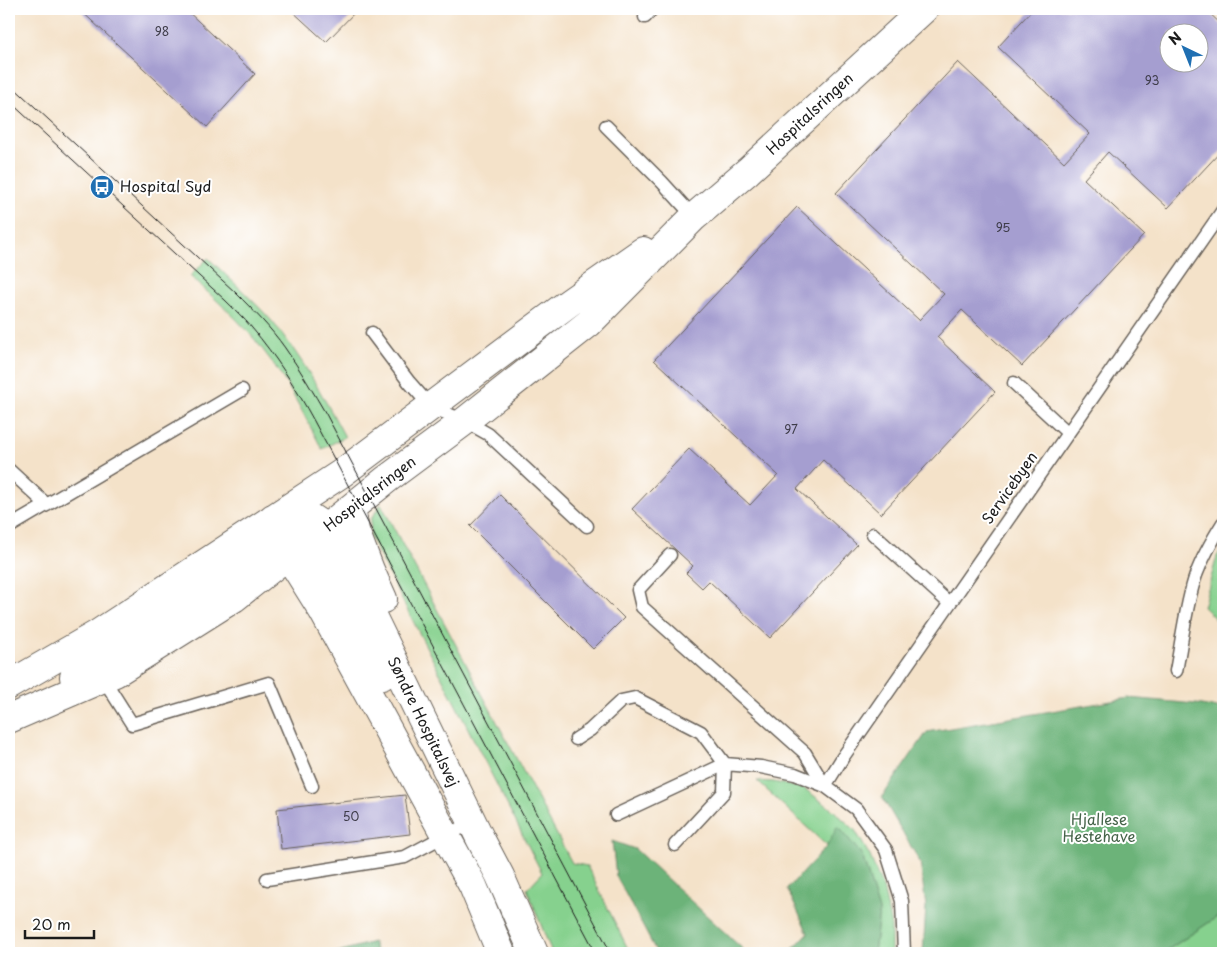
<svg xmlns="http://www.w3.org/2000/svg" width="1232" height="962" font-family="'Playpen Sans',sans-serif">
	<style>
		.green { fill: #86d18e; stroke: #517655 }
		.forest { fill: #6cb379; stroke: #44684a }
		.building { fill: #a59ed0; fill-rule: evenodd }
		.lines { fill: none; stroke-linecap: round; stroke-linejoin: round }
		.service-casing { stroke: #686159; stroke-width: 15 }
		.tertiary-casing { stroke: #686159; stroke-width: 30 }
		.service { stroke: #fff; stroke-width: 12 }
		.tertiary { stroke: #fff; stroke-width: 28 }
		.tram { stroke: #1c1c1c; stroke-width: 1 }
		.labels { text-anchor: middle; stroke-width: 4; stroke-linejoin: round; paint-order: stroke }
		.number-label { font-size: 12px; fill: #3e3c49 }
		.street-label { font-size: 15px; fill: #1c1c1c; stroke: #fff }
		.poi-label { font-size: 15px; fill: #1c1c1c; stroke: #fff; text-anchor: start }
		.park-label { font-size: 15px; fill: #46644a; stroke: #fff }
	</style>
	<rect width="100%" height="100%" fill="#fff"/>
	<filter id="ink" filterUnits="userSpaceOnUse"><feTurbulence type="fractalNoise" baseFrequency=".02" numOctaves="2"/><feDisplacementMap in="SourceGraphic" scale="10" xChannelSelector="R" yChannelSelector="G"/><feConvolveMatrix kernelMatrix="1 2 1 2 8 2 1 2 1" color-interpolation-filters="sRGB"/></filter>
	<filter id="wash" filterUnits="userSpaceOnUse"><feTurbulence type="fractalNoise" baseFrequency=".0096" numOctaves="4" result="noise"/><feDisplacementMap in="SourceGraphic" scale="20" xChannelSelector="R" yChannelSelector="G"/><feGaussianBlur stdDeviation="1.12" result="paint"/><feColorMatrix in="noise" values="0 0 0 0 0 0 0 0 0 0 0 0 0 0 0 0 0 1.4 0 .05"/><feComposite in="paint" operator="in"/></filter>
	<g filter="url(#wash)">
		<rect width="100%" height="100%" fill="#f4e2c9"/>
		<path class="green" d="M208,258c21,20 43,40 63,62 30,35 52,76 74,117l-23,12c-18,-34 -35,-69 -59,-99 -21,-28 -48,-51 -73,-74z
			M381,504l191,359 15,3 43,87h-78l-25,-64 15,-16 -172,-336 1,-18z
			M1223,549v77l-20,-19 14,-51z
			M757,781l17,1 31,7 28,21 22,20 15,26 14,35 7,35v27h-17l5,-42 -17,-56 -24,-28 -11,19z
			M1223,913v40h-60z"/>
		<path class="forest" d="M1129,698l67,6 27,5v204l-60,40h-240l3,-46 -6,-45 -38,-65 45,-65z
			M838,826l24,29 17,56 -5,42h-85l19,-20 -21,-44 40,-43z
			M612,841l23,8 112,104h-90l-41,-77z
			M373,942l4,11h-43z"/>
		<g id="blocks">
			<path class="building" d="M79,9h106l70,65 -48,53z
				M290,9h68l-32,33z
				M1033,9h172l18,17v123l-55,59 -60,-56 -24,27 60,56 -122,131 -60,-56 -25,27 58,55 -114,122 -58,-54 -26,29 60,56 -87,93 -61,-57 -7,7 -16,-15 7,-7 -61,-57 57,-60 61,56 28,-30 -124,-115 143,-153 122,113 25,-26 -108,-101 122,-131 106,100 26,-28 -92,-87zM1170,32h30v30h-30z
				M500,495l124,123 -31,31 -123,-123z
				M405,795l5,39 -129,15 -4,-40z"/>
		</g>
	</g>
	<g filter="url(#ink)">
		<use href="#blocks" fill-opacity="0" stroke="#686159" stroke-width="1"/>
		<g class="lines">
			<g class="service-casing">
				<path id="service" d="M645,17l7,-8
					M606,126l56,56 32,35
					M372,333l37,49 22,25 34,14 23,13 99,92
					M1014,383l54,50
					M9,470l38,35
					M9,527l233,-137
					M873,534l76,69
					M670,555l-32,35 4,17 163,146 20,33 18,-29 380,-547
					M1176,671c6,-30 10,-68 20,-96 7,-19 17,-36 27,-52
					M103,678l29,46 137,-41 43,103
					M576,739l14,-9 31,-29 14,-3 66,34 24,32 -1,28 -49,53
					M725,764l36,3 34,7 30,12 31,23 30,41 16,51 2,52
					M616,815l109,-51
					M267,879l138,-22 41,-22 27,-12"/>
			</g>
			<g class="tertiary-casing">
				<path id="tertiary" d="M351,508l4,23 15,39 13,29
					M273,518l15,37 35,56 150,275 28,67
					M311,518l15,10 27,49 128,263 19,36 34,77
					M294,530l13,11 75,135
					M74,677l147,-98 49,-35 11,-8 8,-15
					M9,685l87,-50 246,-162 228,-171 73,-51
					M9,719l106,-46 119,-75 54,-43 38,-27 61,-49 78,-58 124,-98 105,-106 54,-46 176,-162"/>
			</g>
			<use href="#service" class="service"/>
			<use href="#tertiary" class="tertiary"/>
			<path class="tram" d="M9,83l227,210c17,17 35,35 49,55 15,21 28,44 41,66l285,539
				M9,101l216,199c9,9 19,18 27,28 24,28 44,60 62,93l282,532"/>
		</g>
	</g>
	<defs>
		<g id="bus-disc" transform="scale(1.25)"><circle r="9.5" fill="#1f6fb2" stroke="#fff"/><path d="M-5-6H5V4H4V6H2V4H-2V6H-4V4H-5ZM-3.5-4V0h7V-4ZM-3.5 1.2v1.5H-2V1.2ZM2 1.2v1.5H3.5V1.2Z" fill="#fff"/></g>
	</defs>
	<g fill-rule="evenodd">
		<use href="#bus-disc" x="102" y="187"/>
	</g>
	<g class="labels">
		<g class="number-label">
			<text x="162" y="36">98</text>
			<text x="1152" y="85">93</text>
			<text x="1003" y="232">95</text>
			<text x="791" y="434">97</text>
			<text x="351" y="821">50</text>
		</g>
		<g class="street-label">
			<text transform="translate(810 114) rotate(-43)" y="5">Hospitalsringen</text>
			<text transform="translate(1010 488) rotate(-55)" y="5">Servicebyen</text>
			<text transform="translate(370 494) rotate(-38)" y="5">Hospitalsringen</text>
			<text transform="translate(423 722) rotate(64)" y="5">Søndre Hospitalsvej</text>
		</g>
		<g class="poi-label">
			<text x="120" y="192">Hospital Syd</text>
		</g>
		<g class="park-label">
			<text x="1099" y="825">Hjallese<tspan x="1099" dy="17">Hestehave</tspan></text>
		</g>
	</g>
	<rect width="1232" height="962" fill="none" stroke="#fff" stroke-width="30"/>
	<g transform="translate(1184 48) rotate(317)"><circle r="24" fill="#ffffff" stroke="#a4a4a4"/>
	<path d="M0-4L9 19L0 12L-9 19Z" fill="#1f6fb2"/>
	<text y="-8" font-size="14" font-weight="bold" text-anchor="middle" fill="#1c1c1c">N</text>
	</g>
	<path d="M25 930v8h69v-8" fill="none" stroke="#1c1c1c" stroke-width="2.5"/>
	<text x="32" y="930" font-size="15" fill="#1c1c1c" stroke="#ffffff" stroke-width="4" paint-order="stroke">20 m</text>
</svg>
